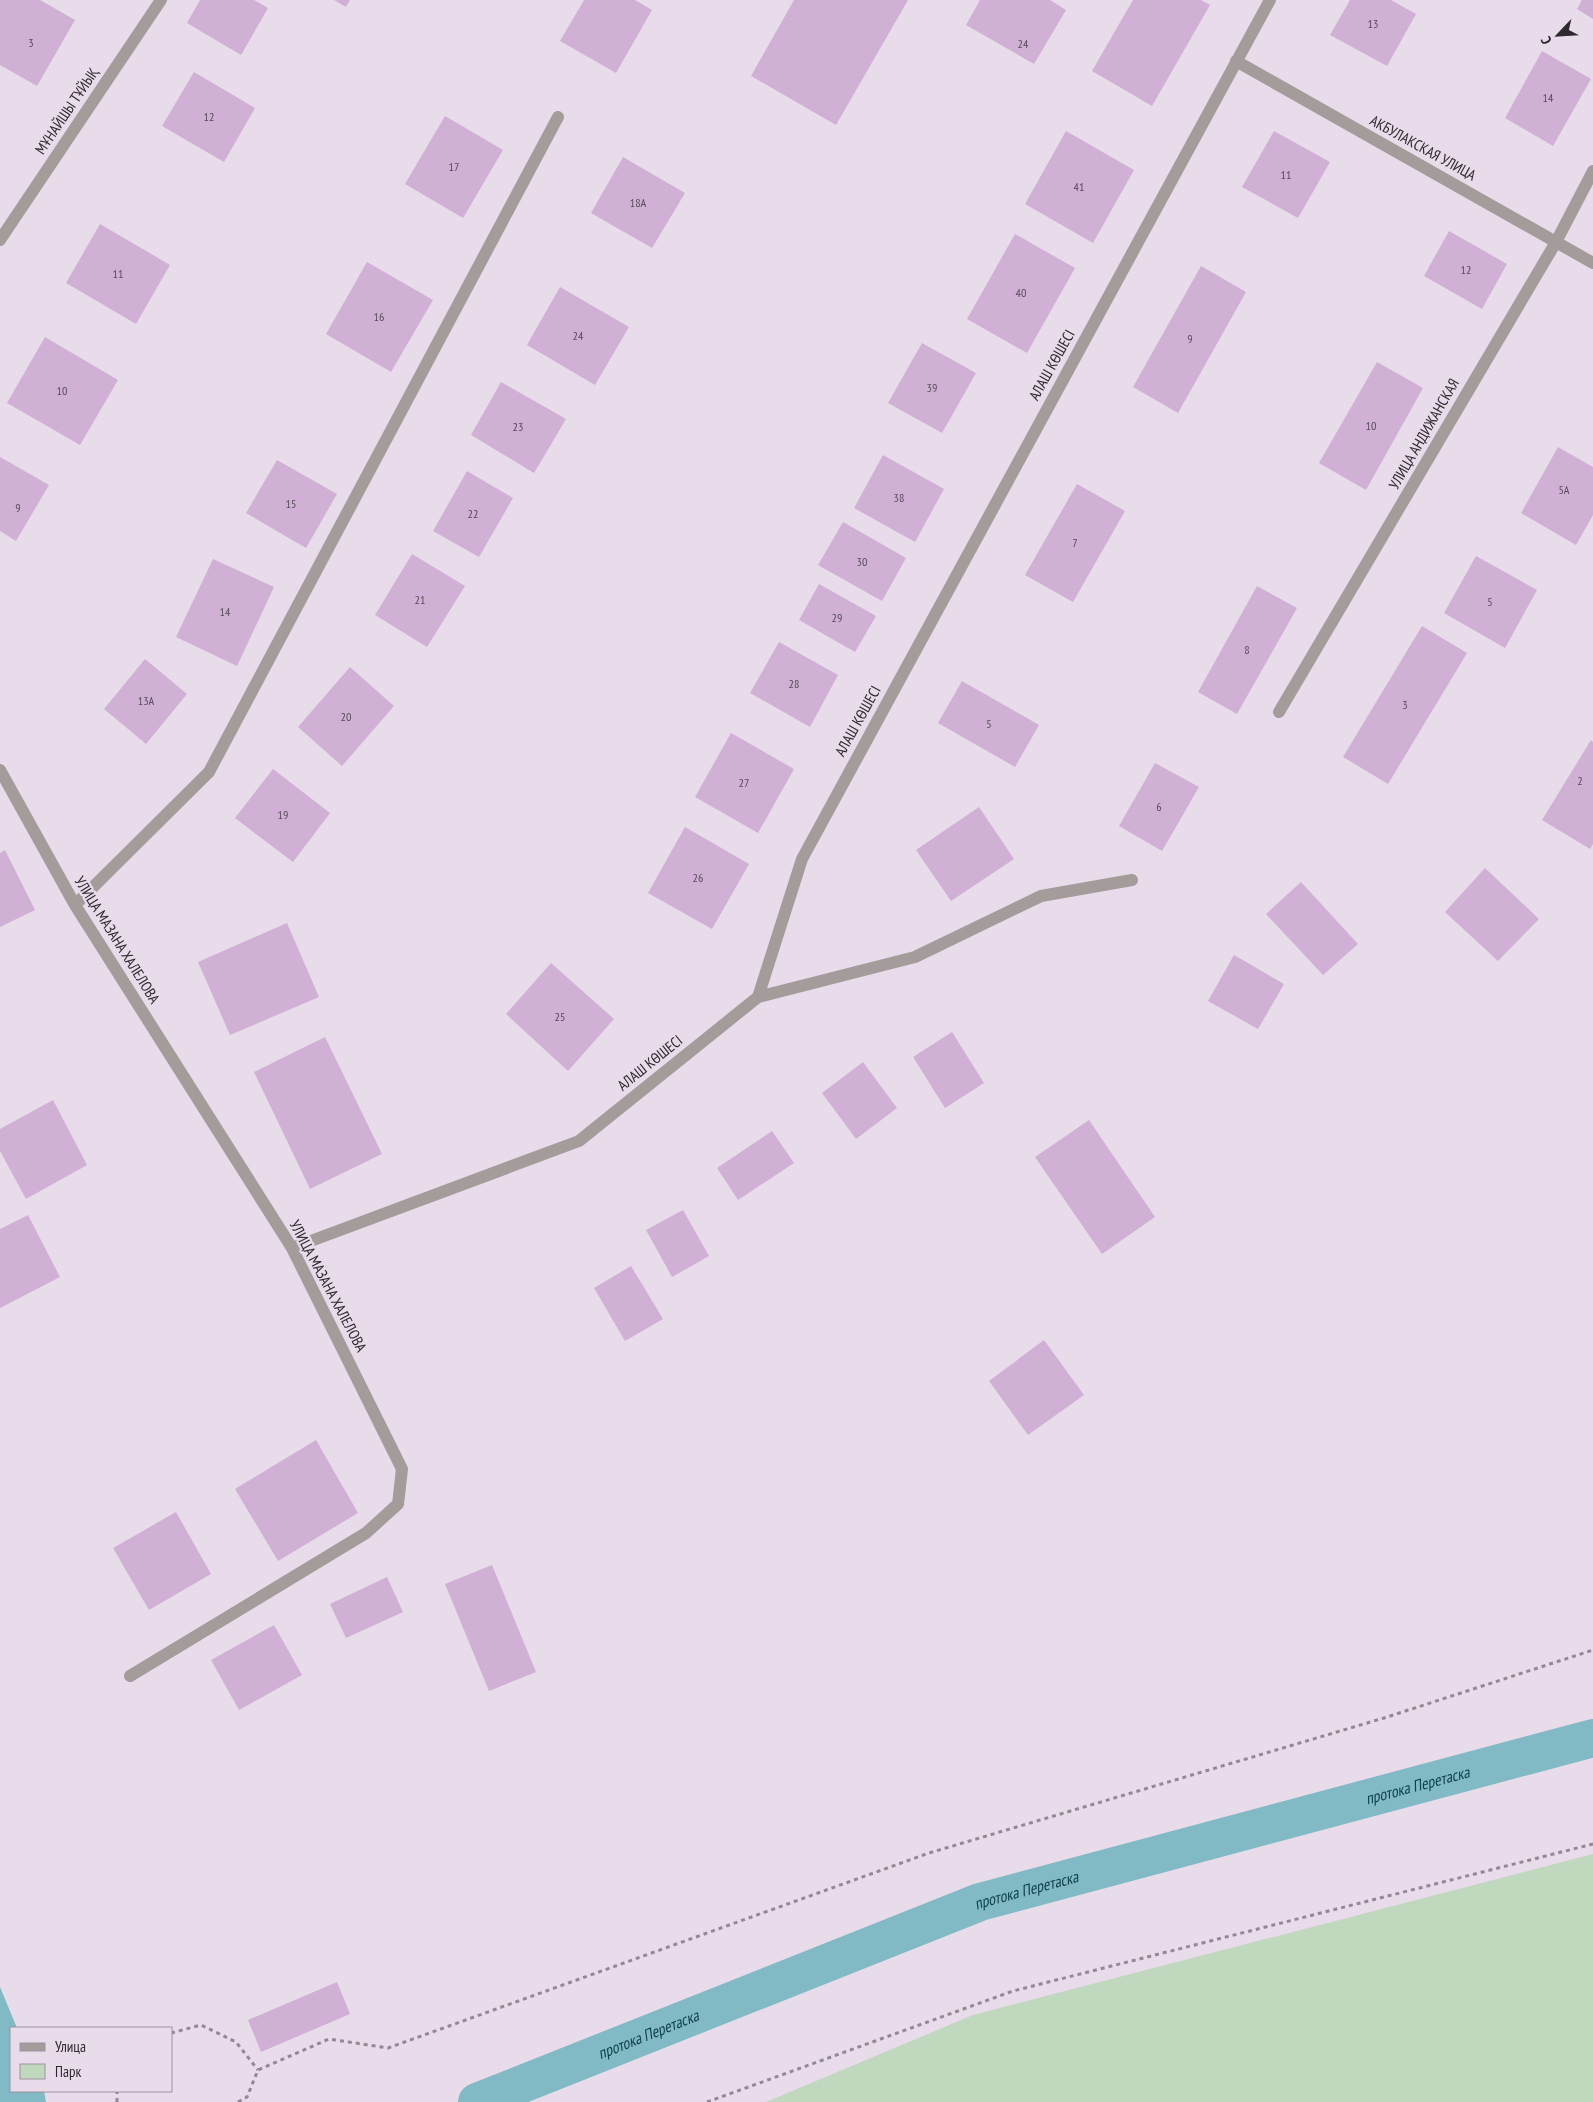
<svg xmlns="http://www.w3.org/2000/svg" width="1593" height="2102" font-family="'PT Sans Narrow',sans-serif">
	<style>
		.green { fill: #c0d8bd }
		.water { fill: #81b9c4 }
		.lines { fill: none; stroke-linecap: round; stroke-linejoin: round }
		.canal { stroke: #81b9c4; stroke-width: 38 }
		.building { fill: #d0b1d5 }
		.path { stroke: #938994; stroke-width: 3; stroke-dasharray: 4 4; stroke-linecap: butt }
		.lane { stroke: #a49b9b; stroke-width: 12 }
		.street { stroke: #a49b9b; stroke-width: 12 }
		.labels { text-anchor: middle; stroke-width: 4.5; stroke-linejoin: round; paint-order: stroke }
		.number-label { font-size: 12px; fill: #564b58 }
		.street-label { font-size: 15px; fill: #2e292e; stroke: #e8dbea }
		.water-label { font-size: 16px; font-style: italic; fill: #0e414a; stroke: #e8dbea }
	</style>
	<rect width="100%" height="100%" fill="#e8dbea"/>
	<path class="green" d="M1593,1854v248h-827l207,-87z"/>
	<path class="water" d="M0,1987l17,41h-6v63h33l2,11h-46z"/>
	<g class="lines">
		<path class="canal" id="s1" d="M477,2102l503,-200 613,-164"/>
	</g>
	<path class="building" d="M0,0h40l35,20 -38,66 -37,-21z
		M200,0h54l14,8 -27,47 -54,-32z
		M334,0h16l-4,7z
		M584,0h51l17,10 -36,63 -56,-32z
		M794,0h114l-72,125 -85,-49z
		M980,0h70l16,10 -32,54 -68,-39z
		M1133,0h68l9,5 -58,101 -60,-35z
		M1350,0h41l25,14 -29,52 -57,-31z
		M1582,0h11v19l-16,-10z
		M1542,51l49,28 -38,67 -48,-28z
		M194,72l61,36 -31,54 -62,-36z
		M445,116l58,34 -40,68 -58,-34z
		M1066,131l68,39 -41,73 -68,-39z
		M1274,131l56,31 -32,56 -56,-31z
		M623,157l62,36 -33,55 -61,-35z
		M100,224l70,41 -34,59 -70,-41z
		M1449,231l58,33 -25,45 -58,-33z
		M1015,234l60,34 -48,85 -60,-34z
		M367,262l66,38 -42,72 -65,-38z
		M1201,266l45,26 -68,121 -45,-26z
		M560,287l69,40 -34,58 -68,-40z
		M45,337l73,43 -38,65 -73,-42z
		M922,343l54,30 -34,60 -54,-30z
		M1377,362l46,26 -57,102 -47,-27z
		M501,382l65,37 -32,54 -63,-38z
		M1558,447l35,20v48l-17,30 -55,-32z
		M883,455l61,34 -29,53 -61,-34z
		M0,457l49,28 -33,56 -16,-10z
		M277,460l60,34 -31,54 -60,-35z
		M467,471l46,27 -34,59 -46,-26z
		M1077,484l48,27 -52,91 -48,-27z
		M843,522l63,36 -24,43 -64,-36z
		M412,554l53,32 -38,61 -52,-32z
		M1476,556l61,34 -32,58 -61,-35z
		M213,559l61,28 -37,79 -61,-29z
		M819,584l57,32 -21,36 -56,-32z
		M1257,586l40,22 -60,106 -39,-22z
		M1422,626l45,27 -79,131 -45,-27z
		M779,642l59,33 -28,52 -60,-34z
		M145,659l42,35 -41,50 -42,-35z
		M350,667l44,39 -52,60 -44,-39z
		M962,681l77,44 -24,42 -77,-44z
		M731,733l63,36 -36,64 -63,-36z
		M1591,740l2,2v102l-3,5 -48,-29z
		M1155,763l44,24 -37,64 -43,-25z
		M273,769l57,44 -37,49 -58,-44z
		M979,807l35,52 -63,42 -35,-51z
		M685,827l64,37 -37,65 -64,-36z
		M5,850l30,60 -35,17v-74z
		M1485,868l54,51 -41,42 -53,-49z
		M1301,882l57,62 -35,31 -57,-61z
		M287,923l32,74 -89,38 -32,-73z
		M1234,955l50,29 -26,45 -50,-28z
		M551,963l63,56 -46,52 -62,-57z
		M952,1032l32,51 -39,25 -32,-51z
		M325,1037l57,117 -72,35 -56,-117z
		M863,1062l34,46 -41,31 -34,-46z
		M53,1100l34,65 -61,34 -26,-48v-22z
		M1089,1120l66,97 -53,37 -67,-97z
		M772,1131l22,32 -56,37 -21,-32z
		M683,1210l26,46 -37,21 -26,-47z
		M28,1215l32,62 -60,31v-79z
		M631,1266l32,53 -38,22 -31,-53z
		M1044,1340l40,55 -56,40 -39,-54z
		M316,1440l42,73 -80,48 -43,-72z
		M176,1512l35,62 -62,36 -36,-62z
		M492,1565l44,107 -47,19 -44,-107z
		M387,1577l16,35 -57,26 -16,-34z
		M274,1625l28,50 -63,35 -28,-50z
		M337,1982l13,32 -89,38 -13,-32z"/>
	<g class="lines">
		<path class="path" d="M171,2033l30,-8 35,17 22,28
			M117,2102v-11
			M238,2102l9,-5 11,-27 71,-31 59,9 541,-195 455,-135 209,-68
			M707,2102l306,-111 580,-147"/>
		<path class="lane" d="M758,997l157,-40 126,-61 91,-16"/>
		<path class="street" d="M1236,61l357,202
			M0,240l161,-240
			M1279,712l277,-470 37,-71
			M0,770l75,135 217,343 110,221 -4,35 -32,29 -236,143
			M75,905l134,-133 349,-655
			M292,1248l287,-107 179,-144 44,-138 468,-859"/>
	</g>
	<g class="labels">
		<g class="number-label">
			<text x="1373" y="28">13</text>
			<text x="31" y="47">3</text>
			<text x="1023" y="48">24</text>
			<text x="1548" y="102">14</text>
			<text x="209" y="121">12</text>
			<text x="454" y="171">17</text>
			<text x="1286" y="179">11</text>
			<text x="1079" y="191">41</text>
			<text x="638" y="207">18А</text>
			<text x="1466" y="274">12</text>
			<text x="118" y="278">11</text>
			<text x="1021" y="297">40</text>
			<text x="379" y="321">16</text>
			<text x="578" y="340">24</text>
			<text x="1190" y="343">9</text>
			<text x="932" y="392">39</text>
			<text x="62" y="395">10</text>
			<text x="1371" y="430">10</text>
			<text x="518" y="431">23</text>
			<text x="1564" y="494">5А</text>
			<text x="899" y="502">38</text>
			<text x="291" y="508">15</text>
			<text x="18" y="512">9</text>
			<text x="473" y="518">22</text>
			<text x="1075" y="547">7</text>
			<text x="862" y="566">30</text>
			<text x="420" y="604">21</text>
			<text x="1490" y="606">5</text>
			<text x="225" y="616">14</text>
			<text x="837" y="622">29</text>
			<text x="1247" y="654">8</text>
			<text x="794" y="688">28</text>
			<text x="146" y="705">13А</text>
			<text x="1405" y="709">3</text>
			<text x="346" y="721">20</text>
			<text x="989" y="728">5</text>
			<text x="1580" y="785">2</text>
			<text x="744" y="787">27</text>
			<text x="1159" y="811">6</text>
			<text x="283" y="819">19</text>
			<text x="698" y="882">26</text>
			<text x="560" y="1021">25</text>
		</g>
		<g class="street-label">
			<text transform="translate(67 111) rotate(-56)" y="5">МҰНАЙШЫ ТҰЙЫҚ</text>
			<text transform="translate(1423 148) rotate(29)" y="5">АКБУЛАКСКАЯ УЛИЦА</text>
			<text transform="translate(1052 365) rotate(-61)" y="5">АЛАШ КӨШЕСІ</text>
			<text transform="translate(1424 434) rotate(-60)" y="5">УЛИЦА АНДИЖАНСКАЯ</text>
			<text transform="translate(858 721) rotate(-61)" y="5">АЛАШ КӨШЕСІ</text>
			<text transform="translate(117 940) rotate(58)" y="5">УЛИЦА МАЗАНА ХАЛЕЛОВА</text>
			<text transform="translate(650 1063) rotate(-39)" y="5">АЛАШ КӨШЕСІ</text>
			<text transform="translate(328 1286) rotate(62)" y="5">УЛИЦА МАЗАНА ХАЛЕЛОВА</text>
		</g>
		<g class="water-label">
			<text dy="6" stroke="none"><textPath href="#s1" startOffset="994">протока Перетаска</textPath></text>
			<text dy="6" stroke="none"><textPath href="#s1" startOffset="589">протока Перетаска</textPath></text>
			<text dy="6" stroke="none"><textPath href="#s1" startOffset="184">протока Перетаска</textPath></text>
		</g>
	</g>
	<rect x="10" y="2027" width="162" height="65" fill="#e8dbea" stroke="#9e949f"/>
	<rect x="20" y="2043" width="25" height="8" fill="#a49b9b" stroke="#9e949f"/>
	<text x="55" y="2052" font-size="15" fill="#2e292e">Улица</text>
	<rect x="20" y="2064" width="25" height="15" fill="#c0d8bd" stroke="#9e949f"/>
	<text x="55" y="2077" font-size="15" fill="#2e292e">Парк</text>
	<g transform="translate(1558 35) rotate(245)" stroke="#e8dbea" stroke-width="4" paint-order="stroke">
	<path d="M0-4L9 19L0 12L-9 19Z" fill="#2e292e"/>
	<text y="-8" font-size="14" font-weight="bold" text-anchor="middle" fill="#2e292e">С</text>
	</g>
</svg>
